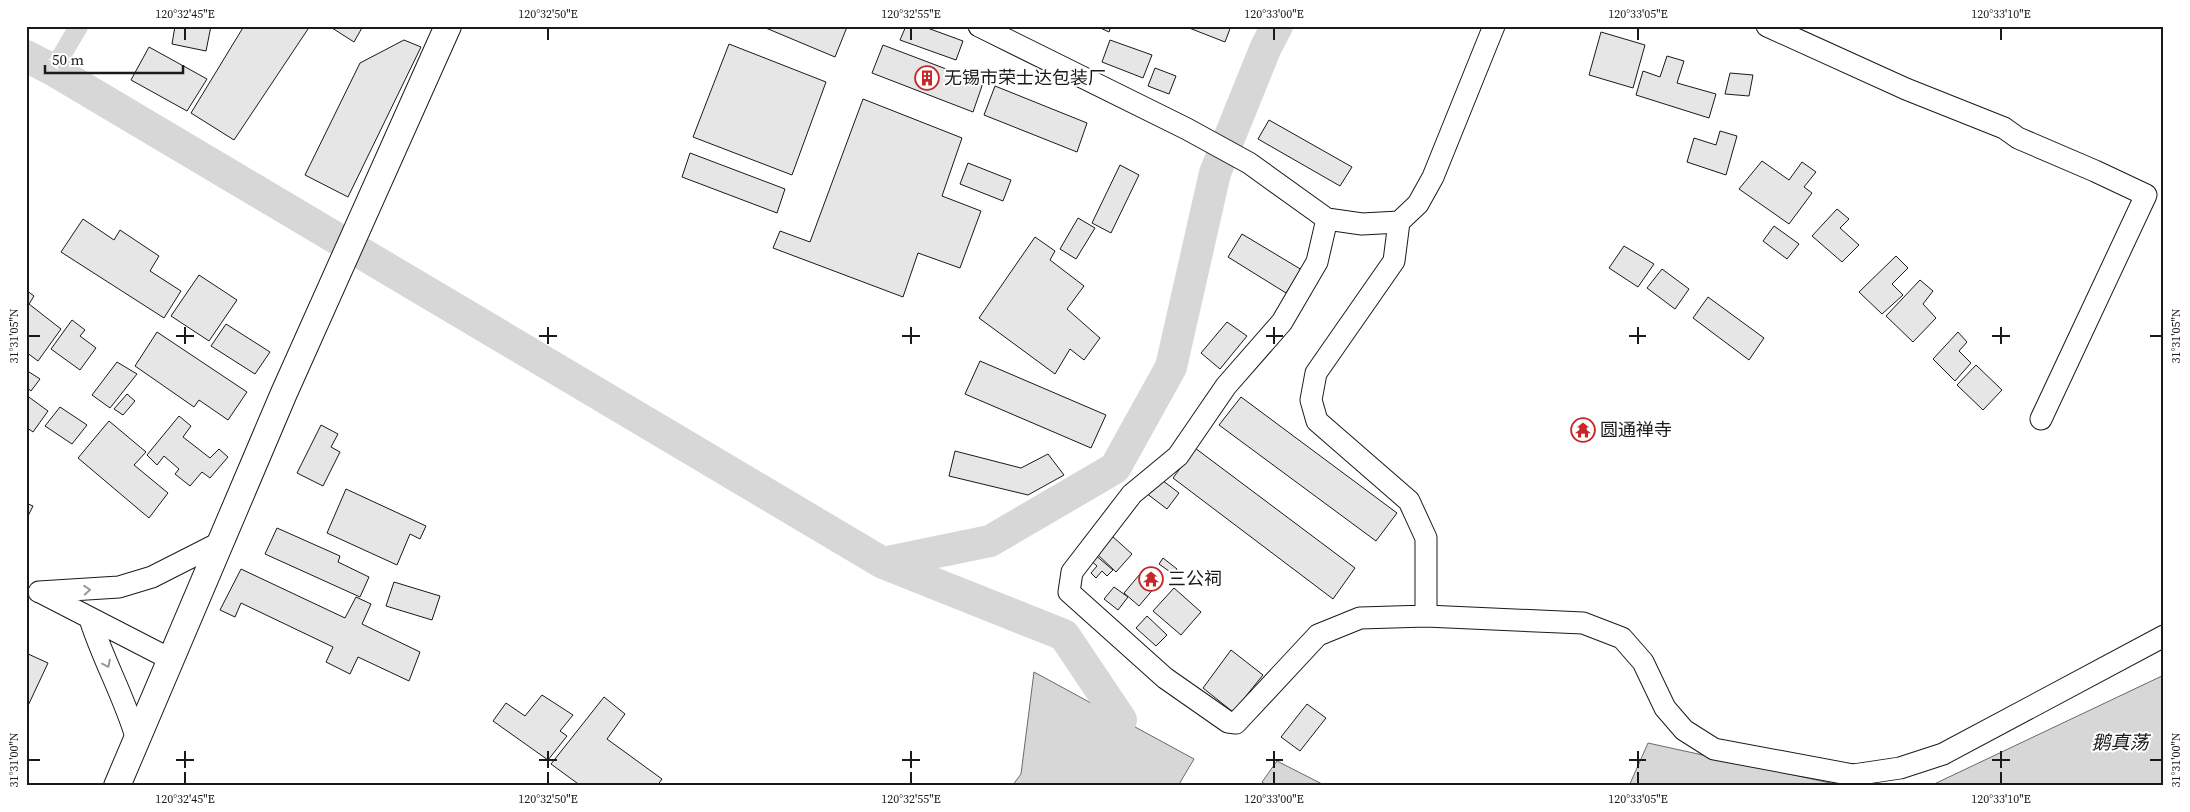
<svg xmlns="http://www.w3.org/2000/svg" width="2190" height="812" font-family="'Source Serif 4','Noto Sans SC',serif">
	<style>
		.water { fill: #d7d7d7; stroke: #6a6a6a }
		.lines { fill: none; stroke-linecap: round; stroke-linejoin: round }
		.canal { stroke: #d7d7d7; stroke-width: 19 }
		.river { stroke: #d7d7d7; stroke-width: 32 }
		.building { fill: #e6e6e6; stroke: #1a1a1a }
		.minor-casing { stroke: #1a1a1a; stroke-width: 23 }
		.major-casing { stroke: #1a1a1a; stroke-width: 28 }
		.minor { stroke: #fff; stroke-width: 21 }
		.major { stroke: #fff; stroke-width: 26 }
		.oneway { stroke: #989898 }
		.ticks { fill: none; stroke: #1a1a1a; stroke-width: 2 }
		.labels { text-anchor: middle; stroke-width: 4; stroke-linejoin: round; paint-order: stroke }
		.poi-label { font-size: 18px; fill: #1a1a1a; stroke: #fff; text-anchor: start }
		.water-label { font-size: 19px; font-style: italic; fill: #1a1a1a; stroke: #fff }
		.neatline { fill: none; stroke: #1a1a1a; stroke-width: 2 }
		.ticks-label { font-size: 12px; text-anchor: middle; fill: #1a1a1a }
	</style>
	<rect width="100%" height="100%" fill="#fff"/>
	<path class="water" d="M1034,672l160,87 -16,27h-166l9,-12z
		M2164,674v112h-234l234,-111z
		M1648,743l196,43h-215z
		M1277,761l49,25h-58l-6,-4z"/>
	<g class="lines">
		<path class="canal" d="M53,70l26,-44"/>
		<path class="river" d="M26,56l27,14 830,493 181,72 57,85
			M883,563l107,-22 125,-73 56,-101 44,-194 51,-126 11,-21"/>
	</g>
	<path class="building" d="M175,26h36l-5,25 -34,-7z
		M244,26h66l-76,114 -43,-27z
		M329,26h34l-9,16z
		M761,26h84l2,1 -12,30z
		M906,26h16l41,15 -7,19 -56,-20z
		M1096,26h15l-2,6z
		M1184,26h47l-6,16z
		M1601,32l44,13 -12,43 -44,-13z
		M404,40l17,7 -73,150 -43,-22 55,-112z
		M1110,40l42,15 -9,23 -41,-16z
		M729,44l97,38 -34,93 -99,-38z
		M883,45l100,38 -10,29 -101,-39z
		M149,47l58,32 -20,32 -56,-31z
		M1667,56l17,5 -7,22 39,11 -7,24 -73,-23 7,-24 17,6z
		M1155,68l21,8 -7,18 -21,-8z
		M1730,73l23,2 -4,21 -24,-2z
		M995,86l92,37 -10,29 -93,-37z
		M863,99l99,39 -20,58 39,15 -21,57 -42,-15 -15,44 -130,-49 7,-17 30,11z
		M1269,120l83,47 -12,19 -82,-47z
		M1720,131l17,5 -11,39 -39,-13 7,-24 22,7z
		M690,153l95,36 -8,24 -95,-36z
		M1762,161l27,19 13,-18 14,10 -12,15 8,6 -23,31 -50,-35z
		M968,163l43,17 -8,21 -43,-17z
		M1120,165l19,10 -28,58 -19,-10z
		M1837,209l12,10 -9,9 19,17 -17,17 -30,-26z
		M1078,218l17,10 -19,31 -16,-10z
		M83,219l31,21 6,-10 39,26 -9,15 31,20 -17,27 -103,-66z
		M1774,226l25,18 -12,15 -24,-18z
		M1242,234l60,36 -16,23 -58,-36z
		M1035,237l20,14 -5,9 34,26 -17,23 33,29 -16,22 -14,-11 -15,25 -76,-56z
		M1624,246l30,18 -16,23 -29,-19z
		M1896,256l12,12 -16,16 11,11 -21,19 -23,-22z
		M1662,269l27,20 -14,20 -28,-21z
		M199,275l38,25 -28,41 -38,-25z
		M1920,280l13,11 -10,13 13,14 -23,24 -27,-26z
		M26,290l8,6 -5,8 32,25 -23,32 -12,-9z
		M1708,297l56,41 -15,22 -56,-42z
		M72,320l13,10 -5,6 16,12 -16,22 -29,-21z
		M1227,322l20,14 -27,33 -19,-16z
		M226,324l44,28 -15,22 -44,-28z
		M157,332l90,60 -19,28 -29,-20 -5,7 -59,-41z
		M1958,332l9,10 -8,9 12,12 -16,18 -22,-22z
		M980,361l126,54 -15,33 -126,-54z
		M117,362l20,12 -27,34 -18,-13z
		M1976,365l26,25 -19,20 -26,-25z
		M26,370l14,9 -9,12 -5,-4z
		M127,394l8,7 -12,14 -9,-6z
		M26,395l22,16 -15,21 -7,-5z
		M1241,397l156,116 -21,28 -157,-116z
		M60,407l27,18 -15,19 -27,-18z
		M179,416l12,10 -8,11 27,21 9,-9 9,8 -18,21 -8,-6 -12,14 -15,-12 4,-5 -15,-13 -7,9 -10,-10z
		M109,421l37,31 -12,13 34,28 -19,25 -71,-60z
		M321,425l17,9 -7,13 9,5 -17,34 -26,-13z
		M1195,448l160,120 -22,31 -160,-121z
		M955,451l66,17 27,-14 16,21 -36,20 -79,-19z
		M1158,477l21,16 -12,16 -21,-16z
		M346,489l80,37 -6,13 -10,-5 -13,31 -70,-32z
		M26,503l7,3 -7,14z
		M277,528l63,28 -2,6 31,15 -9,20 -95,-43z
		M1112,536l20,18 -16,18 -20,-19z
		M1094,554l19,16 -6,6 -5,-5 -6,7 -5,-5 6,-7 -7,-6z
		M1163,558l14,11 -4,5 -14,-10z
		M241,569l104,49 11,-21 15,7 -9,20 58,28 -11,29 -51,-24 -8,17 -24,-12 7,-15 -92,-44 -6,14 -15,-7z
		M1140,574l15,13 -16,19 -15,-13z
		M394,582l46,14 -8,24 -46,-14z
		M1114,587l14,10 -10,13 -14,-11z
		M1174,588l27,24 -20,23 -28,-24z
		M1147,616l20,19 -11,11 -20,-18z
		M1231,650l32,25 -30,37 -30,-24z
		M26,653l22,10 -22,47z
		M542,695l31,20 -13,16 7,5 -19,24 -55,-39 13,-18 19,13z
		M604,697l21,17 -18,25 55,40 -5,7h-76l-30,-22z
		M1307,704l19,14 -26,33 -19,-14z"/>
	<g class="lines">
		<g class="minor-casing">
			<path id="minor" d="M979,26l208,103 62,34 78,56 35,5 37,-2 19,-18 15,-27 61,-151
				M1767,26l139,63 98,39 14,10 77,33 51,24 -105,224
				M1327,219l-10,43 -35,60 -56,64 -48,70 -46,38 -60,78 -3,20 96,86 63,44 8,1 82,-88 42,-17 66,-2 157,7 39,15 21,24 22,46 19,22 30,19 139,26 47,-7 43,-14 221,-118
				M1399,222l-5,39 -78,112 -5,27 6,21 92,80 17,37v78
				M39,592l80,-5 33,-10 69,-35
				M40,592l132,68
				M90,619c13,41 35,79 47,121"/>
		</g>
		<g class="major-casing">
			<path id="major" d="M117,786l167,-393 164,-367"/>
		</g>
		<use href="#minor" class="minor"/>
		<use href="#major" class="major"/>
	</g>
	<defs><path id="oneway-chevron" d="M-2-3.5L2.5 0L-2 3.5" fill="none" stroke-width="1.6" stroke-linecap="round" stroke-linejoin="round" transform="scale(1.25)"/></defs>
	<g class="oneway">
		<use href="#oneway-chevron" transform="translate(87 590) rotate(-4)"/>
		<use href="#oneway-chevron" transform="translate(107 664) rotate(64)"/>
	</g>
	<path class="ticks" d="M185,28v12M548,28v12M911,28v12M1274,28v12M1638,28v12M2001,28v12M185,327v17M548,327v17M911,327v17M1274,327v17M1638,327v17M2001,327v17M28,336h12M176,336h18M539,336h18M902,336h18M1266,336h17M1629,336h17M1992,336h18M2150,336h12M185,751v17M548,751v17M911,751v17M1274,751v17M1638,751v17M2001,751v17M28,760h12M176,760h18M539,760h18M902,760h18M1266,760h17M1629,760h17M1992,760h18M2150,760h12M185,772v12M548,772v12M911,772v12M1274,772v12M1638,772v12M2001,772v12"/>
	<defs>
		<g id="building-ring" transform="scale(1.25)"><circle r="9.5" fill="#fff" stroke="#c62828" stroke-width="1.5"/><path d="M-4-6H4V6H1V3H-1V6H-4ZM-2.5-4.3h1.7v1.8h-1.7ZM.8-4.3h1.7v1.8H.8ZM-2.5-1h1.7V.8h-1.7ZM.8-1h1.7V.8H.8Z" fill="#c62828"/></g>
		<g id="temple-ring" transform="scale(1.25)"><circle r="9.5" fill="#fff" stroke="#c62828" stroke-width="1.5"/><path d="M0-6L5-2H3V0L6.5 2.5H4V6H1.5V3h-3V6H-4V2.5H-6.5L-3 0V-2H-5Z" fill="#c62828"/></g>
	</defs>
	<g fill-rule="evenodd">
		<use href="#building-ring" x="927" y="78"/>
		<use href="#temple-ring" x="1583" y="430"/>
		<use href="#temple-ring" x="1151" y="579"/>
	</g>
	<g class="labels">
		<g class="poi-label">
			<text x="944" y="84">无锡市荣士达包装厂</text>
			<text x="1600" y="436">圆通禅寺</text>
			<text x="1168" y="585">三公祠</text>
		</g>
		<g class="water-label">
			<text x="2120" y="749">鹅真荡</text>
		</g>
	</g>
	<rect width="2190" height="812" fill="none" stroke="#ffffff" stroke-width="55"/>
	<path d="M45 65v8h138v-8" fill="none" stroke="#1a1a1a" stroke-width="2.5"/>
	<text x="52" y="65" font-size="15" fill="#1a1a1a" stroke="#ffffff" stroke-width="4" paint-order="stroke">50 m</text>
	<rect x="28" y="28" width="2134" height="756" class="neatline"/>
	<g class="ticks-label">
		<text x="185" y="18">120°32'45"E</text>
		<text x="548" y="18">120°32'50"E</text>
		<text x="911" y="18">120°32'55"E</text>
		<text x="1274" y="18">120°33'00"E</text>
		<text x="1638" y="18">120°33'05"E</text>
		<text x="2001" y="18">120°33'10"E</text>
		<text transform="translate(14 336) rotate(-90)" y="4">31°31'05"N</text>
		<text transform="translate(2176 336) rotate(-90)" y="4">31°31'05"N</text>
		<text transform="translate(14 760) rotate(-90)" y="4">31°31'00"N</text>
		<text transform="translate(2176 760) rotate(-90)" y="4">31°31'00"N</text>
		<text x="185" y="803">120°32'45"E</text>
		<text x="548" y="803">120°32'50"E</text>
		<text x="911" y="803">120°32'55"E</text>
		<text x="1274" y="803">120°33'00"E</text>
		<text x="1638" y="803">120°33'05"E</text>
		<text x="2001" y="803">120°33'10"E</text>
	</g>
</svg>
